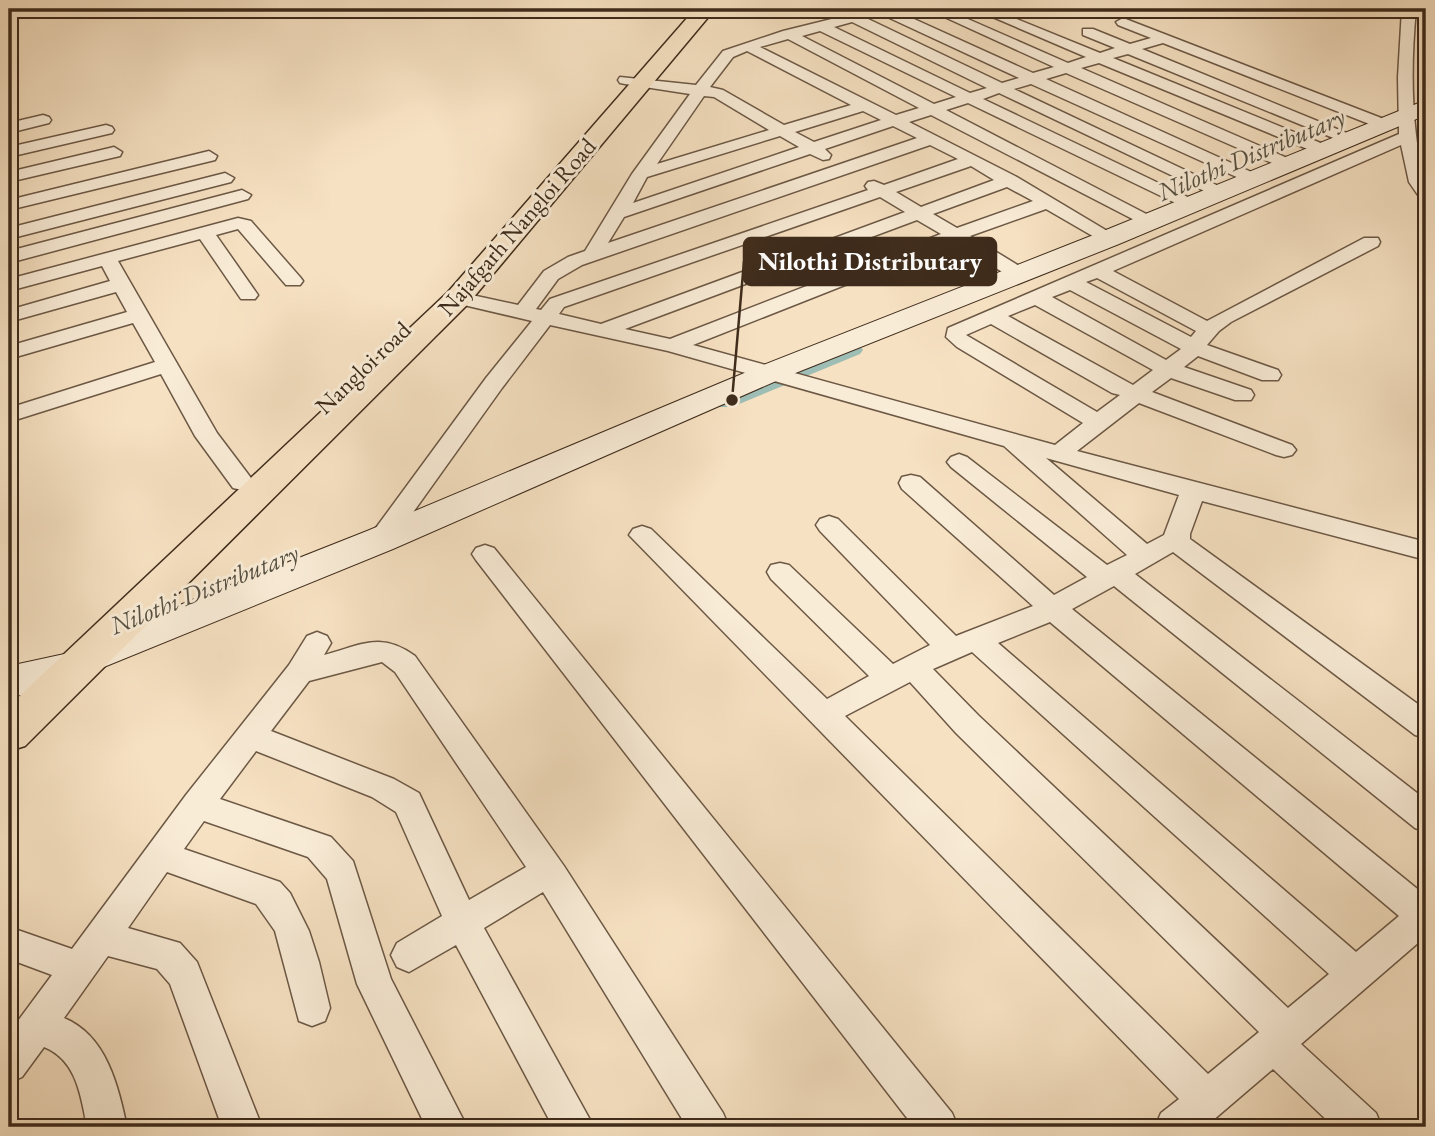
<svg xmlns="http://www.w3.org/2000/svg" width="1435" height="1136" font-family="'EB Garamond',serif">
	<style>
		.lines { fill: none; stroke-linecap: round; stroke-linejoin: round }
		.canal { fill: #9dbdb5; fill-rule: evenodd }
		.street-casing { stroke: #6c5845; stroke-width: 3 }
		.secondary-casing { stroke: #3e2b1b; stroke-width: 2 }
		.primary-casing { stroke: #3e2b1b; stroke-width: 3 }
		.street { fill: #f9ecd7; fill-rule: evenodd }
		.secondary { fill: #f9ecd7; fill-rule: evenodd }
		.primary { fill: #f6e1c2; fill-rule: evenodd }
		.labels { text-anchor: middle; stroke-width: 6; stroke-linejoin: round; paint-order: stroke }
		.street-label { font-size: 24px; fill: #3e2b1b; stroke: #f9ecd7 }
		.water-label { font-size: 26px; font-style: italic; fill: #565042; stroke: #f9ecd7 }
		.leader { fill: none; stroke: #3e2b1b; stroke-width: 2.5 }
		.callout-dot { fill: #3e2b1b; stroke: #f9ecd7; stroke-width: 2.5 }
		.callout { fill: #3e2b1b; stroke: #3e2b1b; stroke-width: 2.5 }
		.callout-label { font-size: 26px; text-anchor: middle; font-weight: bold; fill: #fff }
	</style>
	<rect width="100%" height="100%" fill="#f6e1c2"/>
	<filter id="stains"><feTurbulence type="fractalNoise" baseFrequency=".00286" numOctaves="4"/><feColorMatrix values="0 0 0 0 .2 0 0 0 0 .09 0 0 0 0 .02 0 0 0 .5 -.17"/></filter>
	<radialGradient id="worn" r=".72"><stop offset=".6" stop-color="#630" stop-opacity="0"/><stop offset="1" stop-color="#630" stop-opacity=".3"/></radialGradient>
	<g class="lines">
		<path class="canal" d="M853,344l7,2 3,4 -3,4 -128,53h-14l-3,-4 3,-4z"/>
		<g class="street-casing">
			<path id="street" d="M872,9h20l141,64 21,-6 -127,-58h18l123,54 18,-6 -112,-48h18l108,44 15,-5 -32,-13v-6h10l37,15 21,-6 -33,-13 -2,-3 7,-4 266,103 2,3 -2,3h-12l-214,-84 -21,6 212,87 2,3 -8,5 -220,-90 -15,4 215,88 2,4 -8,5 -223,-92 -18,5 211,92 2,4 -2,4 -6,1 -220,-96 -20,6 212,96 3,4 -9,5 -221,-100 -17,5 211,100 3,4 -3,4 -6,1 -220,-105 -16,6 211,101 3,4 -3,4 -6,1 -220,-106 -22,7 208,108 3,4 -3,4 -6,1 -217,-112 -22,7 106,54 104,62 -9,6 -7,-2 -57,-33 -76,27 56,34 3,4 -3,4h-14l-58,-36 -261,103 362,100 28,-22 -126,-76 -11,-10 2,-9 451,-194 -1,-57 4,-68h14c-4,42 -5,84 0,126 2,22 10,42 10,64l-6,-1 -11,-16 -8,-37 -288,126 94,50 157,-83h14l2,4 -2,4 -147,76 -12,9 -12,14 71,25 3,5 -3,5h-16l-64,-24 -14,11 67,23 3,5 -3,5h-16l-64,-22 -19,14 140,53 4,5 -4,5 -8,2 -8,-2 -137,-52 -62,48 349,91v18l-224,-59 -12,33v5l236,171v28l-11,-3 -242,-183 -38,22 291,226v32l-11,-4 -301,-242 -42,23 354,287v40l-125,108 75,69 6,14h-48l-61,-58 -68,58h-50l6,-14 18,-14 -550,-564 4,-6 9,-3 9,3 176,170 42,-23 -98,-97 -4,-7 4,-7 9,-2 9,2 104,99 37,-19 -110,-114 -4,-6 4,-6 9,-3 9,3 118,117 77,-30 -131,-117 -3,-6 3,-6 9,-2 9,2 134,118 33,-18 -136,-110 -4,-5 4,-5 8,-3 8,3 140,108 20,-10 -123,-109 -336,-95 -118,-26 -48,63 -113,158 -9,3 -9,-3 -4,-6 119,-162 46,-57 -81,-19 -3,-4 3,-4 7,-2 60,13 26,-34 24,-14 17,-6 47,-77 58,-80 -65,-10 -5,-1 -2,-3 2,-3 76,8 27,-34 60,-20zM881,14l138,64 -17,5 -136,-65zM852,22l135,66 -17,5 -136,-66zM820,31l136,66 -22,7 -132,-68zM788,39l131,69 -23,7 -136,-68zM747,51l104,54 -67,20 -61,-35 -13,-3 23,-30zM704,96l10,1 55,33 -112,34zM863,111l18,9 -67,22 -19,-10zM893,126l24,12 -309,105 16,-26 186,-63 13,6 6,-1 2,-4 -6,-6zM780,136l19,11 -166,56 14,-26zM930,145l28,14 -74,26 -10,-4 -6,1 -3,4 3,4 -318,109 -9,11 -5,-1 22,-30 24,-14zM971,166l23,14 -73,27 -25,-15zM1007,187l26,14 -76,27 -24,-14zM880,197l25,15 -304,112 -42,-10 5,-7zM917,220l24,14 -271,105 -45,-10zM1097,278l99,53 -5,6 -105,-55zM1070,290l111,59 -15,11 -114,-63zM1035,305l118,65 -20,15 -125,-69zM991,324l121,69 8,2 -23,17 -131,-77zM1046,458l133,37 -15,40 -17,9zM1050,622l349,294 -43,36 -358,-309zM972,652l357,322 -41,34 -310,-293 -45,-46zM910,682l46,51 303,299 -51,42 -363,-358z
				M43,115l6,2 2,3 -2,3 -40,10v-10z
				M106,125l6,2 2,3 -2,3 -103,24v-10z
				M114,147l8,5 -2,4 -111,26v-10z
				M209,151l8,5 -2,4 -206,50v-10z
				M225,173l9,5 -3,4 -222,57v-11z
				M242,190l9,5 -3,4 -239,64v-12z
				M238,218l13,3 49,56 3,4 -3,4h-14l-48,-56 -22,6 42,60 -3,4h-14l-41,-60 -82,22 99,172 37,49 -3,6 -9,2 -9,-2 -38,-52 -34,-62 -152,48v-14l146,-46 -22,-39 -124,36v-13l118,-34 -11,-20 -107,30v-12l101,-29 -8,-15 -93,25v-12z
				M485,545l9,3 458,565 6,14h-44l-438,-567 -4,-6 4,-6z
				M317,632l10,4 4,7 -7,12c38,-10 57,-24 91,1l149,210 159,247 6,14h-42l-144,-235 -59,36 110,199h-41l-97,-182 -47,27 -12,-5 -6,-12 6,-12 45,-27 -46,-104 -24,-15 -116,-46 -36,48 111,38 22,24 38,118 76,148h-41l-69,-143 -30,-105 -19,-22 -104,-36 -20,28 96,33 10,11 19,38 10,31 11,46 -5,13 -13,5 -13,-5 -24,-90 -19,-27 -89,-32 -39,56 52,15 17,19 65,165h-40l-52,-143 -13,-15 -49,-13 -44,62c43,18 54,68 63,109h-40c-6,-30 -10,-67 -43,-80l-22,30 -13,6v-50l43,-58 -43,-16v-32l63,22 114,-154 103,-130 18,-29zM382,662l13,10 131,195 -57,33 -50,-107 -25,-14 -123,-48 38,-50z"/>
		</g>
		<g class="secondary-casing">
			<path id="secondary" d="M1426,100v15l-307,129 -336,134 -390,171 -299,122 -3,6 -82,21v-32l60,-13 2,-5 296,-117 394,-165 340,-134z"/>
		</g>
		<g class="primary-casing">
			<path id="primary" d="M695,9h20l-247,295 -443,442 -16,5v-45l439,-414z"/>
		</g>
		<use href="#street" class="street"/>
		<use href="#secondary" class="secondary"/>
		<use href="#primary" class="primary"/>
	</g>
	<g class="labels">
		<g class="street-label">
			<text transform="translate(517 227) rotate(-49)" y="8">Najafgarh Nangloi Road</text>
			<text transform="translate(363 368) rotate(-44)" y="8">Nangloi road</text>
		</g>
		<g class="water-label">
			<text transform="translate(1251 154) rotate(-23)" y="9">Nilothi Distributary</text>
			<text transform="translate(204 589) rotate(-22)" y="9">Nilothi Distributary</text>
		</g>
	</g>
	<path class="leader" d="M732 400L744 261"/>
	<circle class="callout-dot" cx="732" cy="400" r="7"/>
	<rect class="callout" x="744" y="238" width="252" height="47" rx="7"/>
	<g class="callout-label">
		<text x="870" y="270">Nilothi Distributary</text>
	</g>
	<rect width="1435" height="1136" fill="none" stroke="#f6e1c2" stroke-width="35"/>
	<rect x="10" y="10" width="1414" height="1115" fill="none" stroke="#3e2b1b" stroke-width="3.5"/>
	<rect x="18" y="18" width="1400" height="1101" fill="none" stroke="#3e2b1b" stroke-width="2"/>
	<rect width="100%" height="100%" filter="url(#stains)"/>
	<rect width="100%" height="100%" fill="url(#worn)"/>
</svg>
